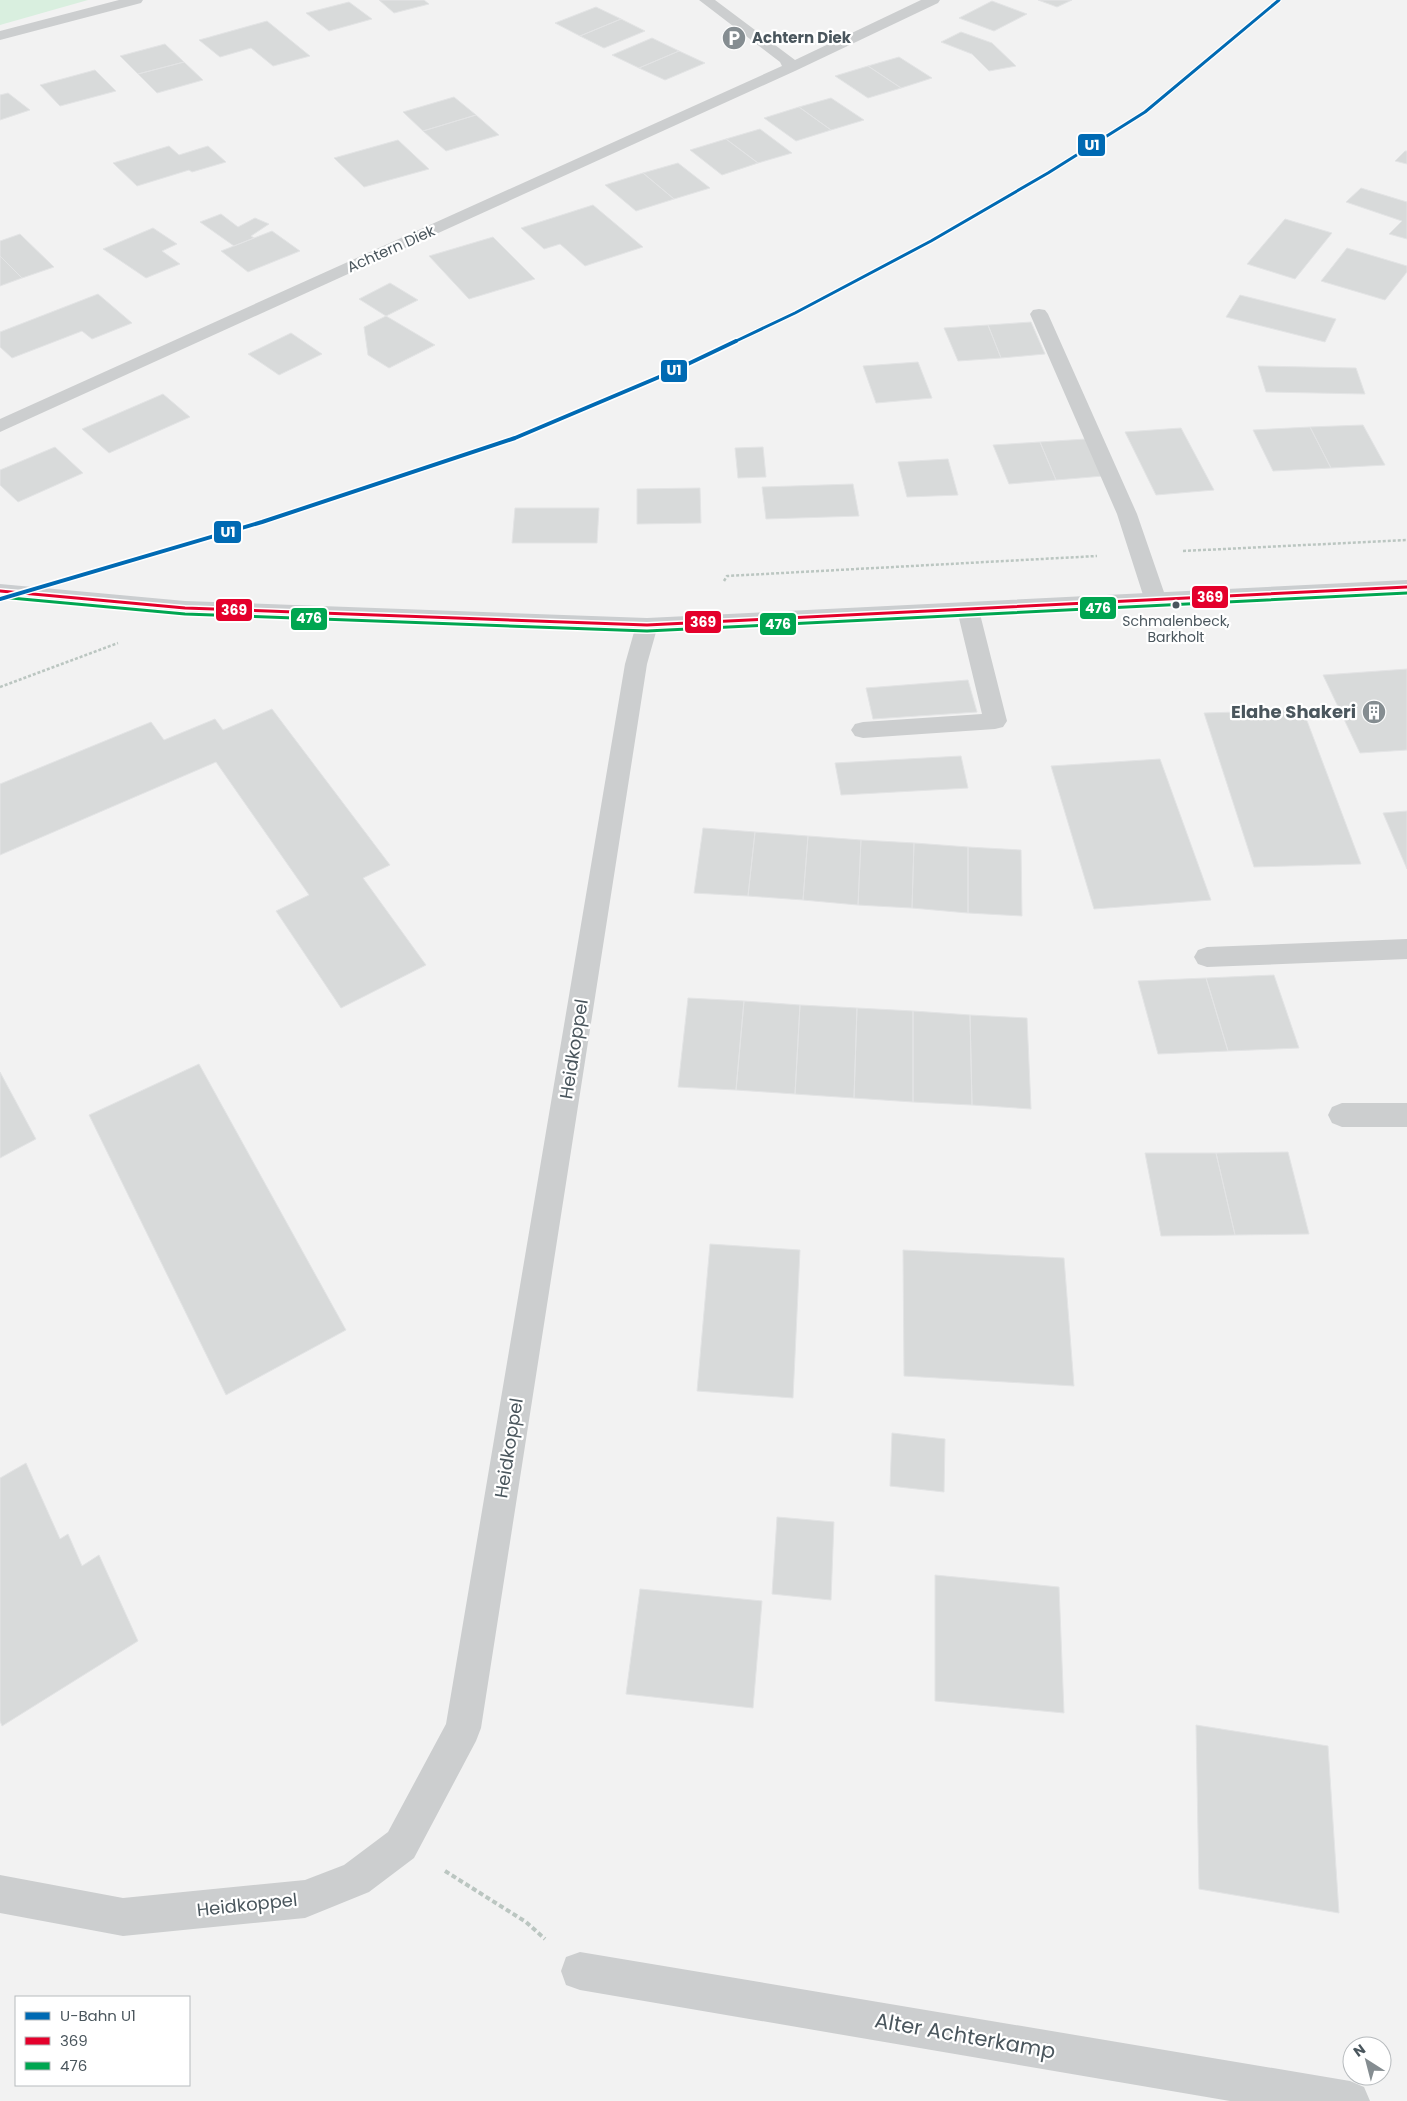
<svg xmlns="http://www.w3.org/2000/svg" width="1407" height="2101" font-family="Poppins,sans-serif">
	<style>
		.green { fill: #d9efdf }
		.building { fill: #d8dada; stroke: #e3e4e5 }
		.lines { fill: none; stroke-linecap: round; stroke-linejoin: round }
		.path-far1 { stroke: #bbc6c1; stroke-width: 2.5; stroke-dasharray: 3 2; stroke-linecap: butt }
		.path { stroke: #bbc6c1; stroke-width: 4; stroke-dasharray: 5 3; stroke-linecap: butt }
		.lane { fill: #cccecf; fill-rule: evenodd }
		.street { fill: #cccecf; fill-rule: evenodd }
		.secondary { fill: #cbced0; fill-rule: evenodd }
		.bus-1-casing { stroke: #fff; stroke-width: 6 }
		.bus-2-casing { stroke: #fff; stroke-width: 6 }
		.bus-1 { stroke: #e4002b; stroke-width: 3 }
		.bus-2 { stroke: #00a651; stroke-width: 3 }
		.metro-1-far1-casing { stroke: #fff; stroke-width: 5.5 }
		.metro-1-casing { stroke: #fff; stroke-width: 7 }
		.metro-1-far1 { stroke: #006ab3; stroke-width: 3 }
		.metro-1 { stroke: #006ab3; stroke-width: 4 }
		.bus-dot { fill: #4a565d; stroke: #fff; stroke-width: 2 }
		.labels { text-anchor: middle; stroke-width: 4.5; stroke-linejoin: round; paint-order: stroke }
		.far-bus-label { font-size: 14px; fill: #4a565d; stroke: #fff }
		.far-poi-label { font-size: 15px; font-weight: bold; fill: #4a565d; stroke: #fff; text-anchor: start }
		.far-street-label { font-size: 15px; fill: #4a565d; stroke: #fff }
		.poi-label { font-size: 18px; font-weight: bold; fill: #4a565d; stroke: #fff; text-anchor: end }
		.street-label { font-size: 18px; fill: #4a565d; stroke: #fff }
		.near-street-label { font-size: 21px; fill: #4a565d; stroke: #fff }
		.line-badge { stroke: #fff; stroke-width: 2 }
		.badge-label { font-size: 14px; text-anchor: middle; font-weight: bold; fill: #fff }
	</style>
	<rect width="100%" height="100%" fill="#f2f2f2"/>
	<path class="green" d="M0,0h88l-88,25z"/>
	<path class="building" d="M379,0h45l5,4 -35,9z
		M1038,0h34l-15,7z
		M992,1l35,13 -33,17 -35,-13z
		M349,2l23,17 -43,12 -23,-18z
		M596,7l25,12 -41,17 -25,-13z
		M621,19l24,12 -41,17 -24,-12z
		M267,21l43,35 -37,10 -22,-18 -31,9 -21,-17z
		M961,32l31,11 24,23 -27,5 -17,-17 -31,-12z
		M652,38l27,13 -40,17 -27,-13z
		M165,44l19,18 -46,12 -18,-18z
		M679,51l26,12 -40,17 -26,-12z
		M899,57l33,21 -31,10 -33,-22z
		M184,62l19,18 -46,13 -19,-19z
		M868,66l33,22 -33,10 -33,-22z
		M95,70l21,21 -56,15 -20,-21z
		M8,93l22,17 -30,10v-25z
		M454,97l22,18 -53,16 -20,-19z
		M831,98l33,22 -33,10 -32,-23z
		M799,107l32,23 -35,11 -32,-23z
		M476,115l23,20 -53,16 -23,-20z
		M760,129l32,24 -34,10 -32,-24z
		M726,139l32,24 -36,12 -32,-25z
		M398,140l31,29 -65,18 -30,-29z
		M169,146l10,9 29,-9 18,16 -34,10 -3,-2 -52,16 -24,-23z
		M1405,151h2v13l-12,-3z
		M678,163l32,25 -36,11 -31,-26z
		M643,173l31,26 -38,12 -31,-26z
		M1361,188l46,14v37l-18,-5 13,-13 -56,-19z
		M593,205l50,42 -58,19 -25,-22 -16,5 -23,-21z
		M221,214l17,13 17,-9 14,6 -18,12 3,2 -20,8 -34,-24z
		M1285,219l47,14 -37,46 -48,-15z
		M153,228l24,16 -15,7 18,13 -34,14 -43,-29z
		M272,231l28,20 -52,21 -27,-21z
		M20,234l34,33 -32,11 -22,-22v-15z
		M493,237l42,42 -66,20 -40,-43z
		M1347,248l60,18v6l-22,28 -64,-19z
		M0,256l22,22 -22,8z
		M390,283l28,17 -32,16 -27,-17z
		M98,294l34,29 -40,16 -10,-8 -70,27 -12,-11v-15z
		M1240,295l96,24 -11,23 -99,-25z
		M386,316l49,29 -46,23 -21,-13 -4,-28z
		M1031,322l14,32 -44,4 -13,-33z
		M988,325l13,33 -43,3 -14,-33z
		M291,333l31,21 -43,21 -31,-21z
		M918,362l14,36 -56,5 -13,-37z
		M1258,366l98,2 9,26 -99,-2z
		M163,394l27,23 -81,36 -27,-24z
		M1363,425l22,40 -54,3 -21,-41z
		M1310,427l21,41 -58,3 -20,-41z
		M1181,428l33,62 -58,5 -31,-63z
		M1086,439l17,37 -47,4 -16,-38z
		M1040,442l16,38 -47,4 -16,-39z
		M55,447l28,26 -65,29 -18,-17v-15z
		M763,447l3,30 -28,1 -3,-30z
		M948,459l10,36 -51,2 -9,-35z
		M853,484l6,32 -93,3 -4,-32z
		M700,488l1,35 -64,1v-35z
		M515,508h84l-2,35h-85z
		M1407,669v81l-47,3 -37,-78z
		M968,680l9,32 -104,7 -7,-31z
		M272,709l118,156 -27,13 63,87 -85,43 -65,-97 33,-16 -93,-133 -216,93v-71l151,-62 13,18 51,-21 8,11z
		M1303,710l58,154 -107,3 -50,-154z
		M961,756l7,32 -127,7 -6,-32z
		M1160,759l51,141 -117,9 -43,-143z
		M1407,811v58l-24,-56z
		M703,828l52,4 -7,64 -54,-3z
		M755,832l53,4 -5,64 -55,-4z
		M808,836l53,4 -3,65 -55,-5z
		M861,840l53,3 -2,65 -54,-3z
		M914,843l54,4v66l-56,-5z
		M968,847l53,3 1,66 -54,-3z
		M1274,975l25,73 -71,3 -22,-73z
		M1206,978l22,73 -70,3 -20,-73z
		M688,998l56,3 -8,89 -58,-3z
		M744,1001l56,4 -5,89 -59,-4z
		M800,1005l57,3 -3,90 -59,-4z
		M857,1008l56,3v91l-59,-4z
		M913,1011l57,4 2,90 -59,-3z
		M970,1015l57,3 4,91 -59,-4z
		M199,1064l147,266 -120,65 -137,-280z
		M0,1072l36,67 -36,19z
		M1288,1152l21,82 -74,1 -19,-82z
		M1145,1153h71l19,82 -74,1z
		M710,1244l90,6 -7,148 -96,-7z
		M903,1250l161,8 10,128 -170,-10z
		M892,1433l53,6 -1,53 -54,-6z
		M26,1463l34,76 8,-5 14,32 17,-11 39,86 -136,85 -2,-5v-243z
		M777,1517l57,5 -3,78 -59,-6z
		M935,1575l124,12 5,126 -129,-12z
		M640,1589l122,12 -9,107 -127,-14z
		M1196,1725l132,21 11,167 -140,-24z"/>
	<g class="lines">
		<path class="path-far1" d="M1183,551l224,-11
			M724,581l3,-5 370,-20
			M0,687l118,-44"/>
		<path class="path" d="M445,1871l81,51 19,17"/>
		<path class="lane" d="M1039,309l6,1 3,4 89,200 29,84 -3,5 -8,2 -8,-2 -3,-5 -27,-84 -87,-200 3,-4z
			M968,603l8,2 3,5 28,111 -4,6 -8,2 -132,9 -8,-2 -4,-6 4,-6 8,-2 119,-8 -25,-104 3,-5z
			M1407,939v20l-200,8 -9,-3 -4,-7 4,-7 9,-3z
			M1342,1103h65v24h-65l-10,-4 -4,-8 4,-8z"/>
		<path class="street" d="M119,0h24l-2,3 -141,37v-9z
			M699,0h16l80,60 126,-60h19l-2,3 -143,68 -795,361v-13l782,-353 -2,-4z
			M647,618l8,2 3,5 -11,39 -166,1064 -5,13 -62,117 -45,34 -64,26 -182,18 -123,-23v-38l123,23 182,-18 39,-15 44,-33 58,-108 179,-1060 11,-39 3,-5z
			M580,1952l770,129 14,6 6,14h-140l-650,-111 -14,-5 -5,-14 5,-14z"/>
		<path class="secondary" d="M1407,580v14l-760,38 -462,-17 -185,-17v-14l185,17 462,17z"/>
		<g class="bus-1-casing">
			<path id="bus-1" d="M0,591l185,17 462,17 760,-38"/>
		</g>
		<g class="bus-2-casing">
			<path id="bus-2" d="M0,597l185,17 462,17 760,-38"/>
		</g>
		<use href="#bus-1" class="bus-1"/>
		<use href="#bus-2" class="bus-2"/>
		<g class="metro-1-far1-casing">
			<path id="metro-1-far1" d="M734,342l61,-29 136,-72 117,-68 97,-61 134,-112"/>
		</g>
		<g class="metro-1-casing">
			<path id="metro-1" d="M0,599l262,-77 253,-84 156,-66 65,-31"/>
		</g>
		<use href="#metro-1-far1" class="metro-1-far1"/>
		<use href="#metro-1" class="metro-1"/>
	</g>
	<defs>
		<g id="parking-disc" transform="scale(1.25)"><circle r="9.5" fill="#858d91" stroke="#fff"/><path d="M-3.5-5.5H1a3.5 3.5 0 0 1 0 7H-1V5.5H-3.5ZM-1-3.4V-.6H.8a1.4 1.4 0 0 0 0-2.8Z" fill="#fff"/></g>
		<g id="building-disc" transform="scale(1.25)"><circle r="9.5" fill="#858d91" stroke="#fff"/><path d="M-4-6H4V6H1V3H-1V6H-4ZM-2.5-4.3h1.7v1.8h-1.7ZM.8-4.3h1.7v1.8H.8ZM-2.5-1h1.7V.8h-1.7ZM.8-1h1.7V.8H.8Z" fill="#fff"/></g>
	</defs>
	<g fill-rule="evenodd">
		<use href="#parking-disc" x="734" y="38"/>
		<use href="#building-disc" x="1374" y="712"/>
	</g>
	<circle class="bus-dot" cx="1176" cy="605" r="4.5"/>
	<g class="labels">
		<g class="far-bus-label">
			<text x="1176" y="626">Schmalenbeck,<tspan x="1176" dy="16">Barkholt</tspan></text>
		</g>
		<g class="far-poi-label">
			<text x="752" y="43">Achtern Diek</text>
		</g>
		<g class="far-street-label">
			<text transform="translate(391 249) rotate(-24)" y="5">Achtern Diek</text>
		</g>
		<g class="poi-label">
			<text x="1356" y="718">Elahe Shakeri</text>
		</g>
		<g class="street-label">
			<text transform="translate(574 1049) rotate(-81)" y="6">Heidkoppel</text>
			<text transform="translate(509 1448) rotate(-81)" y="6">Heidkoppel</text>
			<text transform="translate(247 1905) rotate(-6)" y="6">Heidkoppel</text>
		</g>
		<g class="near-street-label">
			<text transform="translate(965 2036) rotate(10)" y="7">Alter Achterkamp</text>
		</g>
	</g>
	<g class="line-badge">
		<rect x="1077" y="133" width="29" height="24" rx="5" fill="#006ab3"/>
		<rect x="660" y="359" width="28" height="24" rx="5" fill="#006ab3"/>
		<rect x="213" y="520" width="29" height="24" rx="5" fill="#006ab3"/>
		<rect x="1191" y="585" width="38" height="24" rx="5" fill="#e4002b"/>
		<rect x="1079" y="596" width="38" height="24" rx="5" fill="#00a651"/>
		<rect x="215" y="598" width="38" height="24" rx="5" fill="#e4002b"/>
		<rect x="290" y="607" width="38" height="24" rx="5" fill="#00a651"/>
		<rect x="684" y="610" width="38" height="24" rx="5" fill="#e4002b"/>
		<rect x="759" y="612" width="38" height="24" rx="5" fill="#00a651"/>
	</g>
	<g class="badge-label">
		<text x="1092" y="150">U1</text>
		<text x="674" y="375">U1</text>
		<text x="228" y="537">U1</text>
		<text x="1210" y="602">369</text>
		<text x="1098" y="613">476</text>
		<text x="234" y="615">369</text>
		<text x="309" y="623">476</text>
		<text x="703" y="627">369</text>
		<text x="778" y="629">476</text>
	</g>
	<rect x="15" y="1996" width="175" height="90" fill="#ffffff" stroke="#b7bbbe"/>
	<rect x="25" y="2012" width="25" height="8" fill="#006ab3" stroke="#b7bbbe"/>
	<text x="60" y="2021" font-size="15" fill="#4a565d">U-Bahn U1</text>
	<rect x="25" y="2037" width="25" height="8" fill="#e4002b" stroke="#b7bbbe"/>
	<text x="60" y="2046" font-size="15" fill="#4a565d">369</text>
	<rect x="25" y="2062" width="25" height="8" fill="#00a651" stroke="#b7bbbe"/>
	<text x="60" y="2071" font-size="15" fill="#4a565d">476</text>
	<g transform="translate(1367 2061) rotate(324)"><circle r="24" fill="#ffffff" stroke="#b7bbbe"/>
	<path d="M0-4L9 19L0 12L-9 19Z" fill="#858d91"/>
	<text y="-8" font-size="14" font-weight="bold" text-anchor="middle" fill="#4a565d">N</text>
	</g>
</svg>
